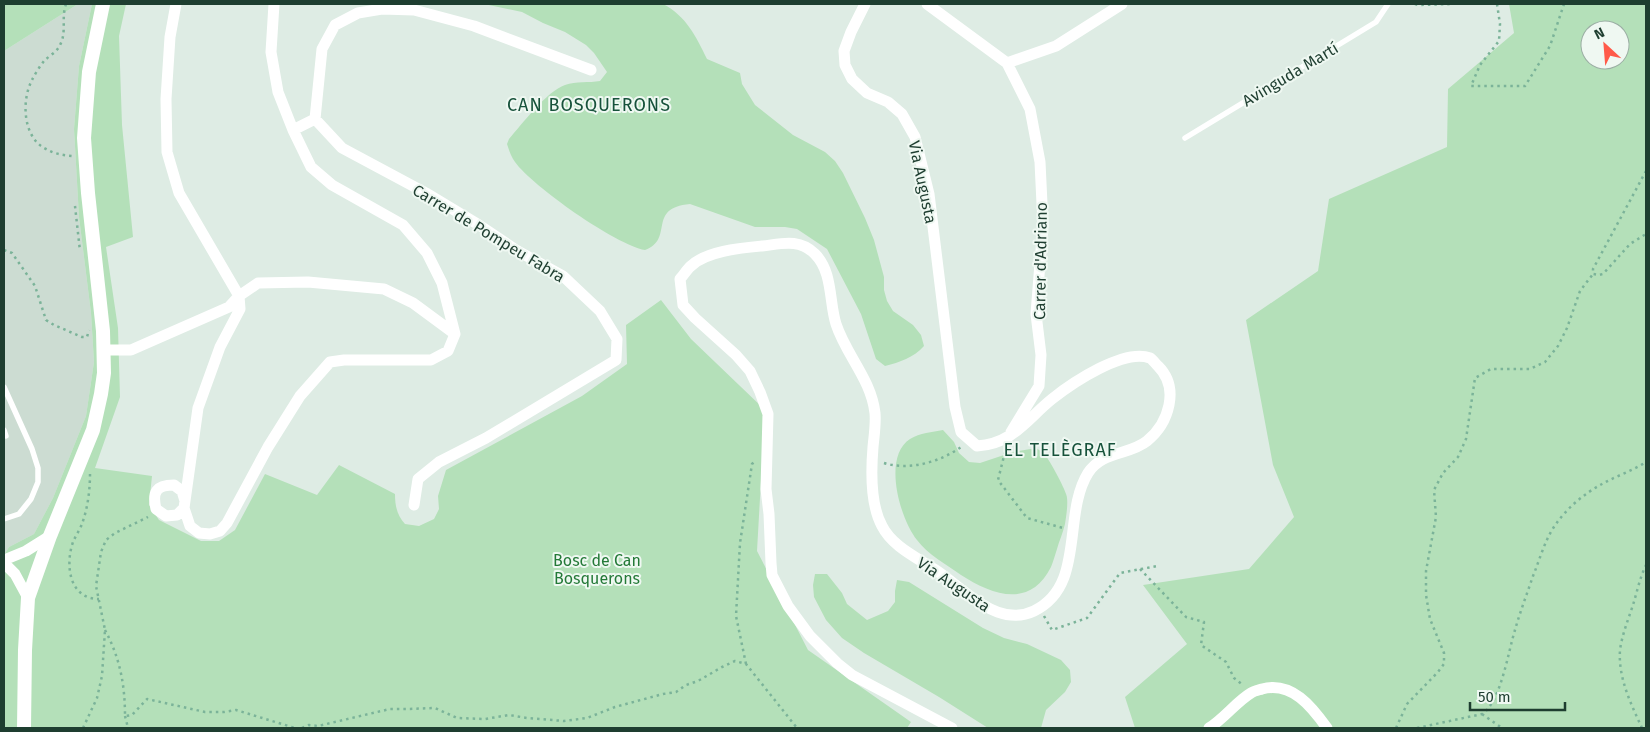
<svg xmlns="http://www.w3.org/2000/svg" width="1650" height="732" font-family="'Fira Sans',sans-serif">
	<style>
		.built { fill: #ccdcd2 }
		.green { fill: #b4e0b9; fill-rule: evenodd }
		.lines { fill: none; stroke-linecap: round; stroke-linejoin: round }
		.path { stroke: #7bb399; stroke-width: 2.5; stroke-dasharray: 2.5 4; stroke-linecap: butt }
		.service { stroke: #fff; stroke-width: 5.5 }
		.minor { stroke: #fff; stroke-width: 11 }
		.tertiary { stroke: #fff; stroke-width: 14 }
		.labels { text-anchor: middle; stroke-width: 4; stroke-linejoin: round; paint-order: stroke }
		.street-label { font-size: 16px; fill: #1e3e30; stroke: #eff8f2 }
		.park-label { font-size: 16px; fill: #237937; stroke: #eff8f2 }
		.neighbourhood-label { font-size: 18px; letter-spacing: 1px; fill: #17523b; stroke: #eff8f2 }
	</style>
	<rect width="100%" height="100%" fill="#deece4"/>
	<path class="built" d="M78,4h14l-13,62 -5,63 5,88 12,96 3,49 -8,54 -33,82 -19,36 -25,13 -5,8v-504z"/>
	<path class="green" d="M4,4h74l-74,47z
		M92,4h34l-7,32 3,89 11,112 -27,10 12,81 2,69 -25,71 57,8 -3,29 10,15 42,21h18l16,-11 30,-56 52,21 22,-30 56,29c0,12 2,21 10,30l14,2 15,-7 5,-10 -1,-13 8,-26 136,-74 45,-32 -1,-39 35,-25 30,39 74,71 -8,141 51,99 103,72 -4,6h-903v-173l5,-8 25,-13 19,-36 33,-82 8,-54 -3,-49 -12,-96 -5,-88 5,-63z
		M484,4h179c23,12 33,32 44,55l33,14 2,11 13,21 38,30 32,17 10,9 8,12 22,45 9,22 10,37v13l3,11 6,10 20,14 8,10 3,11c-11,12 -24,16 -39,20l-9,-7 -15,-45 -34,-65 -30,-20 -12,-2h-30l-65,-23c-44,4 -15,35 -45,46 -29,-5 -113,-64 -130,-88 -4,-5 -6,-12 -8,-18l2,-5c13,-15 38,-48 56,-54 11,-4 24,-2 35,-4l7,-9 -13,-19 -8,-8 -21,-13 -22,-9 -21,-11z
		M1509,4h137v724h-511l-10,-31 62,-53 -44,-59 106,-16 45,-52 -21,-52 -27,-145 72,-49 11,-72 118,-52 1,-58 66,-56zM1590,30h30v30h-30z
		M943,430l11,12 5,11 10,9 11,1 33,-11 23,-4c3,2 7,4 9,7 4,4 22,37 22,43 1,8 -1,19 -2,26 -2,9 -6,17 -8,25 -2,6 -4,13 -6,18 -21,42 -59,28 -90,8 -15,-11 -33,-20 -44,-35 -17,-21 -35,-83 -7,-101 10,-6 22,-7 33,-9z
		M815,574h12l15,19 5,11 20,16 21,-9 7,-9v-11l2,-11 12,2 74,46 21,10 23,6 34,16 9,10 1,12 -6,10 -19,18 -5,18h-53l-49,-31 -75,-44 -22,-15 -16,-18 -12,-23 -1,-12z"/>
	<g class="lines">
		<path class="path" d="M66,4c-5,14 1,28 -6,41 -3,7 -11,11 -16,16 -4,5 -9,13 -12,19 -11,21 -9,58 14,69 8,5 17,6 26,7
			M1415,4l3,1 34,-1
			M1497,4l3,20 -1,17 -19,24 -9,21h54l25,-40 14,-42
			M1646,171l-53,98v5l6,1 4,-1 27,-30 16,-10
			M75,206l5,45
			M4,250l8,3 23,33 11,34 8,5 28,12h5l2,-7
			M1005,452l-7,28 29,38 36,10
			M884,463c25,8 56,-1 77,-16
			M90,474c0,15 -2,32 -7,47 -2,7 -7,14 -10,21 -8,23 -4,57 26,57
			M1140,569l46,48 18,5 -3,23 25,17 8,16 9,7
			M1044,616l8,14 35,-12 33,-45 37,-7
			M105,630c15,28 20,55 20,86l7,-1 15,-16 58,13h19l12,-2 59,18
			M746,664l-10,-48 4,-73 12,-79 3,-3
			M1482,714l20,14
			M125,716l3,12
			M83,728l14,-30 5,-22 3,-46 -9,-44 5,-34 5,-12 9,-7 33,-16
			M302,728l7,-3 9,1 72,-17h17l28,-1 22,10 28,1 24,-4 18,3 37,3 23,-3 28,-11 48,-13 13,-2 10,-7 12,-4 24,-14 13,-6 11,3 51,64
			M1396,728l11,-24 31,-32 6,-8v-11l-14,-34 -4,-24v-24l10,-54 -2,-27 9,-17 15,-16 8,-18 9,-61 16,-9h39l15,-7 13,-16 9,-18 13,-37 13,-17
			M1417,728l65,-14c19,-12 26,-62 33,-84 5,-18 12,-36 18,-54 7,-17 12,-37 23,-52 11,-16 29,-31 46,-40 14,-8 30,-13 44,-22
			M1642,728c-11,-24 -24,-50 -22,-78 2,-15 8,-30 13,-45 4,-13 7,-28 13,-40"/>
		<path class="service" d="M1185,138l191,-116 12,-18
			M4,387l28,62 6,19v14l-7,17 -12,15 -15,5
			M4,430l2,6"/>
		<path class="minor" d="M176,4l-6,33 -4,62 1,53 12,41 60,103 1,13 -20,38 -22,61 -14,100 6,18 9,7 11,1 10,-3 7,-8 41,-76 32,-51 30,-34 14,-2h87l17,-9 7,-17
			M274,4l-3,48 7,40 15,38 18,37 21,18 71,40 24,28 15,30 13,51
			M865,4l-14,28 -7,19 1,14 7,14 15,14 21,9 14,12 13,23 14,57 26,213 6,25 16,14c36,-2 50,-27 75,-47 20,-16 72,-51 98,-41 2,1 6,6 8,8 22,22 11,57 -11,75 -17,14 -45,10 -59,32 -26,42 -2,113 -54,138 -25,12 -49,-3 -68,-18 -11,-8 -21,-17 -32,-24 -18,-12 -42,-23 -52,-43 -12,-22 -11,-55 -9,-79 1,-11 3,-23 2,-34 -4,-34 -29,-58 -39,-89 -7,-22 -3,-52 -21,-70 -16,-16 -34,-10 -53,-8 -21,2 -56,5 -71,20 -4,3 -7,9 -11,13l3,26 12,13 41,37 14,16 10,21 8,22 -2,75 3,25 2,49 1,12 16,31 22,30 27,27 15,12 100,53
			M927,4l80,59 23,46 10,53 3,63 -7,89 5,41 -2,31 -28,46
			M1007,63l49,-17 66,-42
			M315,119l27,29 84,45 53,32 37,25 47,26 37,35 17,28 -1,21 -130,78 -47,24 -21,17 -4,26
			M293,130l22,-11 7,-70 13,-24 23,-12 24,-4 32,1 60,16 117,44
			M104,350h27l98,-43 10,-11 19,-13 50,-1 76,7 29,14 42,31
			M184,508l-7,7 -11,1 -10,-7c-4,-17 0,-24 18,-24l8,6 3,10
			M4,560l22,-9 24,-15
			M4,563l11,11 13,24
			M1209,728c16,-10 27,-26 42,-35 3,-2 8,-3 11,-4 30,-8 50,18 65,39"/>
		<path class="tertiary" d="M24,728l1,-78 3,-52 22,-62 43,-106 8,-36 3,-21 -1,-42 -15,-138 -4,-55 5,-66 14,-68"/>
	</g>
	<g class="labels">
		<g class="street-label">
			<text transform="translate(1290 74) rotate(-31)" y="6">Avinguda Martí</text>
			<text transform="translate(923 182) rotate(78)" y="6">Via Augusta</text>
			<text transform="translate(489 233) rotate(31)" y="6">Carrer de Pompeu Fabra</text>
			<text transform="translate(1040 261) rotate(-89)" y="6">Carrer d'Adriano</text>
			<text transform="translate(954 584) rotate(34)" y="6">Via Augusta</text>
		</g>
		<g class="park-label">
			<text x="597" y="566">Bosc de Can<tspan x="597" dy="18">Bosquerons</tspan></text>
		</g>
		<g class="neighbourhood-label">
			<text x="589" y="111">CAN BOSQUERONS</text>
			<text x="1060" y="456">EL TELÈGRAF</text>
		</g>
	</g>
	<rect width="1650" height="732" fill="none" stroke="#1e3e30" stroke-width="10"/>
	<g transform="translate(1605 45) rotate(334)"><circle r="24" fill="#eff8f2" stroke="#9baea4"/>
	<path d="M0-4L9 19L0 12L-9 19Z" fill="#ff5a49"/>
	<text y="-8" font-size="14" font-weight="bold" text-anchor="middle" fill="#1e3e30">N</text>
	</g>
	<path d="M1470 702v8h95v-8" fill="none" stroke="#1e3e30" stroke-width="2.5"/>
	<text x="1478" y="702" font-size="15" fill="#1e3e30" stroke="#eff8f2" stroke-width="4" paint-order="stroke">50 m</text>
</svg>
